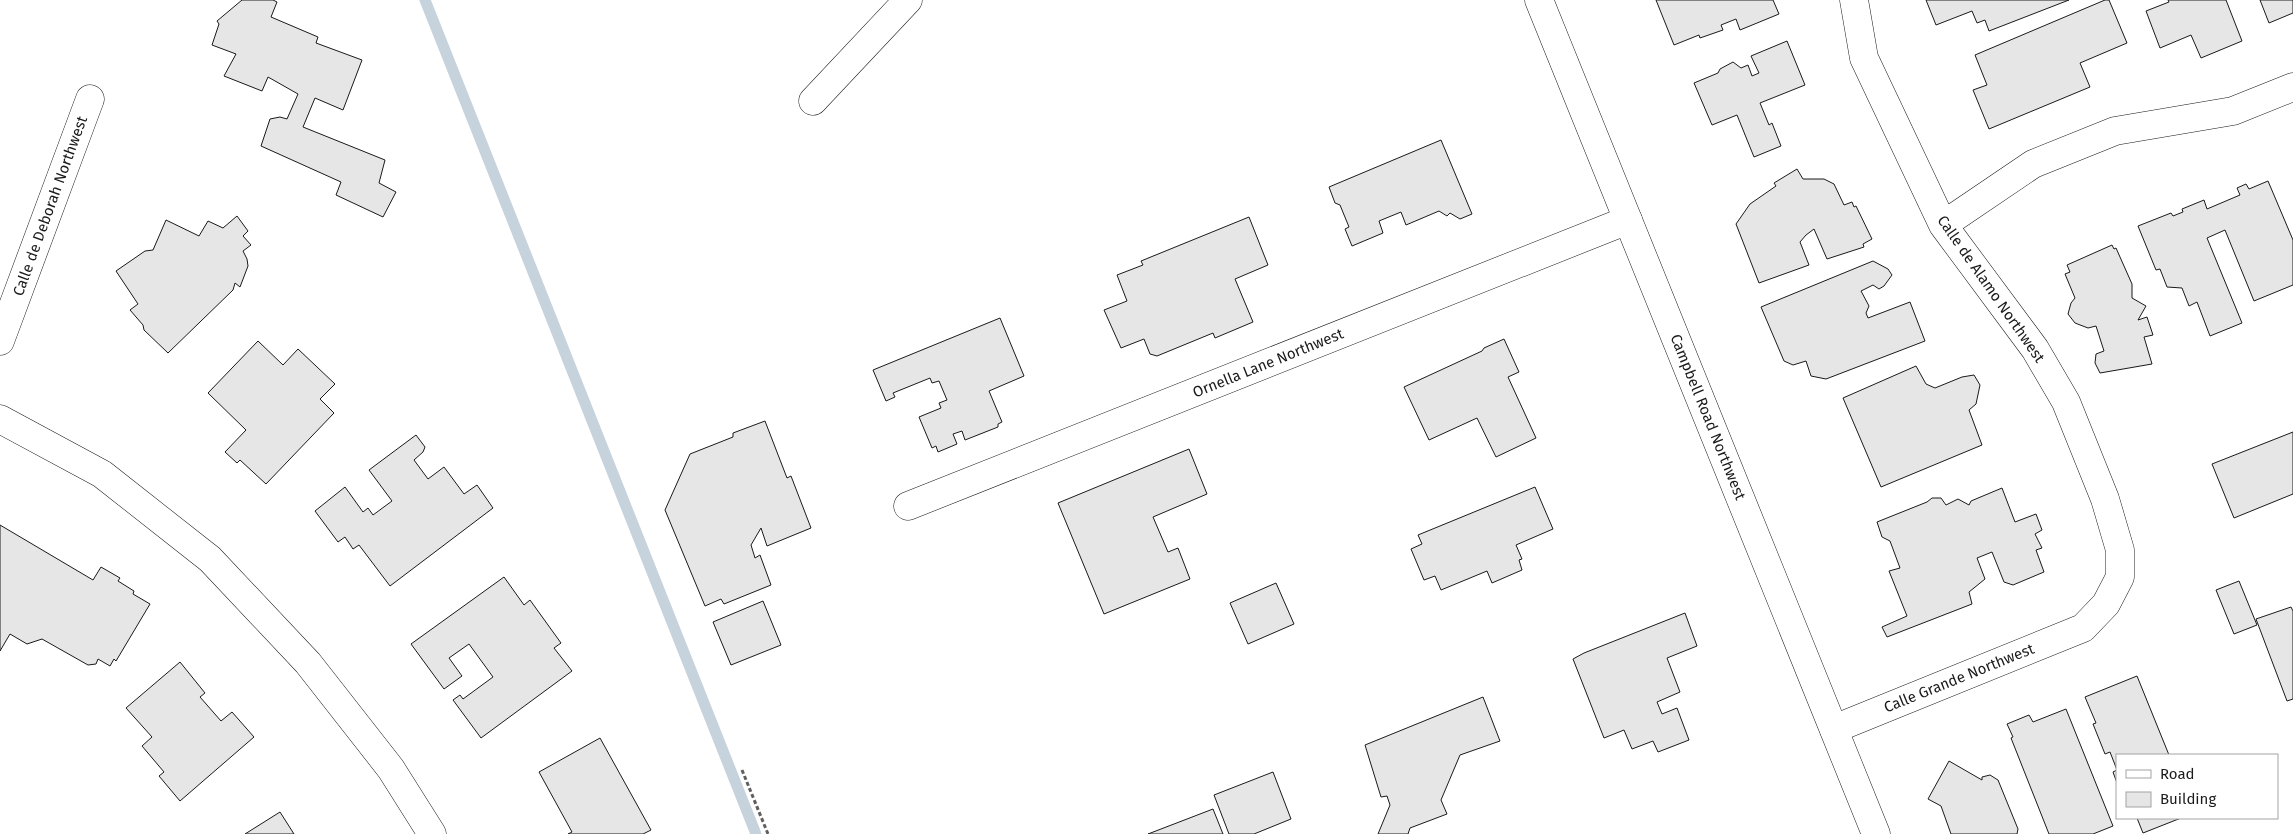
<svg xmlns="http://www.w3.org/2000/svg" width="2293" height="834" font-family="'Fira Sans',sans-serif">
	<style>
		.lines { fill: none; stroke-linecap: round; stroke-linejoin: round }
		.stream { stroke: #c6d2dc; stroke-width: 11 }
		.building { fill: #e6e6e6; stroke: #1a1a1a }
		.street-casing { stroke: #1a1a1a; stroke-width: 29 }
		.secondary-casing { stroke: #1a1a1a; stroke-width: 29 }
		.path { stroke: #5f5f5f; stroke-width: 3; stroke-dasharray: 4 2.5; stroke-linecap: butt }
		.street { stroke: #fff; stroke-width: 28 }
		.secondary { stroke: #fff; stroke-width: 28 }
		.labels { text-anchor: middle; stroke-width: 4; stroke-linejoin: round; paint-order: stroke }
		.street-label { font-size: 15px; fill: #1a1a1a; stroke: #fff }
	</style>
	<rect width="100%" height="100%" fill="#fff"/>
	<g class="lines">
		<path class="stream" d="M425,0l331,834"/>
	</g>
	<path class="building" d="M242,0h31l4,2 -6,15 47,20 -2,6 46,17 -19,50 -28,-12 -12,29 82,33 -6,23 17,9 -13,25 -47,-22 5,-13 -80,-36 9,-27 10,-2 7,2 11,-25 -30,-17 -6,14 -38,-15 12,-22 -24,-9 7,-21 -2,-3z
		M1656,0h117l6,14 -39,16 -4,-11 -15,6 2,5 -23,8 -1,-3 -25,10z
		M1926,0h143l-80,31 -4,-11 -8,3 -5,-12 -36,14z
		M2105,0h4l18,43 -47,20 10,24 -101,42 -16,-39 14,-5 -12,-30z
		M2168,0h58l16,41 -41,17 -10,-23 -31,13 -14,-37 23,-9z
		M2260,0h33v13l-24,10z
		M1787,41l18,44 -45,18 9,22 3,-2 9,23 -27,11 -17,-42 -25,10 -18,-42 24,-10 2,-4 13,-7 8,6 7,-3 4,11 7,-3 -8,-17z
		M1441,140l31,74 -12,5 -10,-6 -3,3 -8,-5 -33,14 -5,-13 -22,9 4,12 -31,13 -7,-17 4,-2 -9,-22 -5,-2 -6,-16z
		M1797,169l6,10h21l10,5 10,21 8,-3 2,5 2,-1 16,33 -9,5 1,3 -37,12 -13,-30 -8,6 -6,7 9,23 -50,18 -23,-59 14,-20 26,-18 -2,-3z
		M2268,181l25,59v45l-39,16 -29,-71 -18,8 35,85 -32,13 -13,-34 -8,4 -7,-18 -15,-1 -7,-18 -4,1 -18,-44 33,-13 2,3 10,-4 -1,-3 22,-9 3,9 33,-14 -3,-7 9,-4 3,5z
		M237,216l11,15 -5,5 8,9 -8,6 4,8 1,7 -8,21 -5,-4 -2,7 -65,63 -24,-23 -1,-5 -13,-15 8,-6 -22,-33 29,-20 8,-1 13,-30 33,16 9,-15 15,7z
		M1249,217l19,48 -33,14 18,43 -38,16 -2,-5 -56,23 -7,-2 -6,-15 -23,9 -17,-38 23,-9 -10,-26 26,-10 -2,-4z
		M2112,245l2,4 2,-1 16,36v14l14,8 -8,14 9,-3 6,18 -9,2 8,27 -52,9 -5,-10 1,-9 8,-3 -8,-25 -8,2 -13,-5 -7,-9 3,-11 4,-5 -10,-24 5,-2 -3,-7z
		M1873,261l15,8 4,6 -8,11 -5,3 -6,-4 -12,6 8,15 -3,7 2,5 42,-16 15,39 -99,38 -15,-3 -5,-15 -13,4 -9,-4 -23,-54z
		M1000,318l24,58 -35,15 13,31 -4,2v3l-33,13 -3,-9 -9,3 4,10 -19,8 -2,-6 -4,2 -13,-31 22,-9 -2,-5 8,-3 -8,-19 -7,2 -2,-5 -37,15 2,4 -9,4 -13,-31z
		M1504,339l15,33 -11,5 28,61 -40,19 -19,-39 -48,22 -25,-53 78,-36 2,-3z
		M258,341l25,24 15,-16 37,35 -15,15 14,14 -68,71 -26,-24 -3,3 -12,-11 21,-22 -38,-37z
		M1916,366l10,18 9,4 27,-11 12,-2 6,10 -4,19 -7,6 13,35 -101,42 -38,-89z
		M765,421l22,57 4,-2 20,52 -44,18 -6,-18 -10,17 4,13 5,-3 11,30 -47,19 -3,-5 -16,7 -40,-96 25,-56 43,-17v-4z
		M2293,432v62l-59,24 -22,-54z
		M416,435l9,12 -2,5 -9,8 14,19 16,-12 20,27 13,-9 16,23 -103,78 -31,-41 -6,4 -8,-12 -7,5 -23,-31 30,-24 18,25 5,-4 5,7 19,-14 -23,-31z
		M1189,449l18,45 -54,23 15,35 10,-4 12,31 -86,35 -46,-111z
		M1535,487l18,42 -37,16 6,14 -3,1 3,10 -30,13 -5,-12 -46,19 -6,-14 -11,4 -13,-31 11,-5 -4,-9z
		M2002,488l13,34 21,-8 6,16 -7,4 7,14 -6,2 8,22 -31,13 -9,-3 -12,-30 -15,6 8,21 -16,13 3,12 -85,33 -5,-10 25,-11 -18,-45 11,-3 -10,-27 -8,-4 -5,-15 50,-20 5,-4h9l5,7 12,-6 11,6 2,-4z
		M0,525l93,55 8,-13 19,11 -2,3 16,10 -1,3 17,10 -34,57 -2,-2 -4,7 -12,-7 -2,5 -8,1 -46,-26 -15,5 -17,-10 -10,17z
		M504,577l20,28 6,-5 31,43 -7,5 18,23 -91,67 -28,-38 7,-5 3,4 30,-22 -24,-33 -20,14 13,18 -18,13 -33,-45z
		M2239,581l18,44 -23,9 -18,-44z
		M1276,583l18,41 -46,20 -18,-41z
		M763,601l18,44 -50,20 -18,-43z
		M2291,607l2,4v88l-6,2 -31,-82z
		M1685,613l12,33 -30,12 13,34 -23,10 5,12 15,-6 12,32 -31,12 -5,-11 -21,8 -8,-19 -20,8 -31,-79 11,-6z
		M180,662l25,31 -5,4 21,24 11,-9 22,25 -74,64 -21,-25 5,-4 -22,-26 10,-9 -26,-29z
		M2137,676l32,79h-52v15l-7,-18 -5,2 -12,-30 3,-1 -11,-26z
		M1483,697l17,44 -40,14 -19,45 6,14 -37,14 -2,6h-30l12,-29 -3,-9 -6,1 -16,-52z
		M2066,709l47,117 -20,8h-44l-38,-96 2,-1 -6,-13 22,-9 4,7z
		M600,738l51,92 -8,4h-75l4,-2 -33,-60z
		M1949,761l33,19v-3l8,-2 8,5 20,49 -1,5h-66l-10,-28 -13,-7z
		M2117,770v13l-4,-11z
		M1273,772l18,47 -37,15h-25l-15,-39z
		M1213,809l10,25h-75z
		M280,812l14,22h-49z
		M2137,818h44l-38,15z"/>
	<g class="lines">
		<g class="street-casing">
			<path id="street" d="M813,101l95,-101
				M1943,225l90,-61 82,-33 118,-20 60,-24
				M0,341l90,-242
				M0,419l102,55 108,85 98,104 83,106 41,65
				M908,506l720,-286
				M1834,729l249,-101 23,-24 14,-27v-27l-15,-51 -39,-97 -31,-53 -92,-124 -79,-167 -10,-58"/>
		</g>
		<g class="secondary-casing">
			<path id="secondary" d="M1539,0l337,834"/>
		</g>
		<path class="path" d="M742,770l26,64"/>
		<use href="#street" class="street"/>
		<use href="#secondary" class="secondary"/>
	</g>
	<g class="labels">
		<g class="street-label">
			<text transform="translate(50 206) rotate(-70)" y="5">Calle de Deborah Northwest</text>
			<text transform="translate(1991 289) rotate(55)" y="5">Calle de Alamo Northwest</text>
			<text transform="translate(1268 363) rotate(-22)" y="5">Ornella Lane Northwest</text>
			<text transform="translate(1708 417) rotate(68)" y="5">Campbell Road Northwest</text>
			<text transform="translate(1959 678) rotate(-22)" y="5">Calle Grande Northwest</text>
		</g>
	</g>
	<rect x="2116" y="754" width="162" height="65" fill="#ffffff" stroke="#a3a3a3"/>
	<rect x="2126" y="770" width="25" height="8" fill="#ffffff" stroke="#a3a3a3"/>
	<text x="2160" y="779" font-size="15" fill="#1a1a1a">Road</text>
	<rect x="2126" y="792" width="25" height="15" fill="#e6e6e6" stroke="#a3a3a3"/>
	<text x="2160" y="804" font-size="15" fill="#1a1a1a">Building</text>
</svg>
